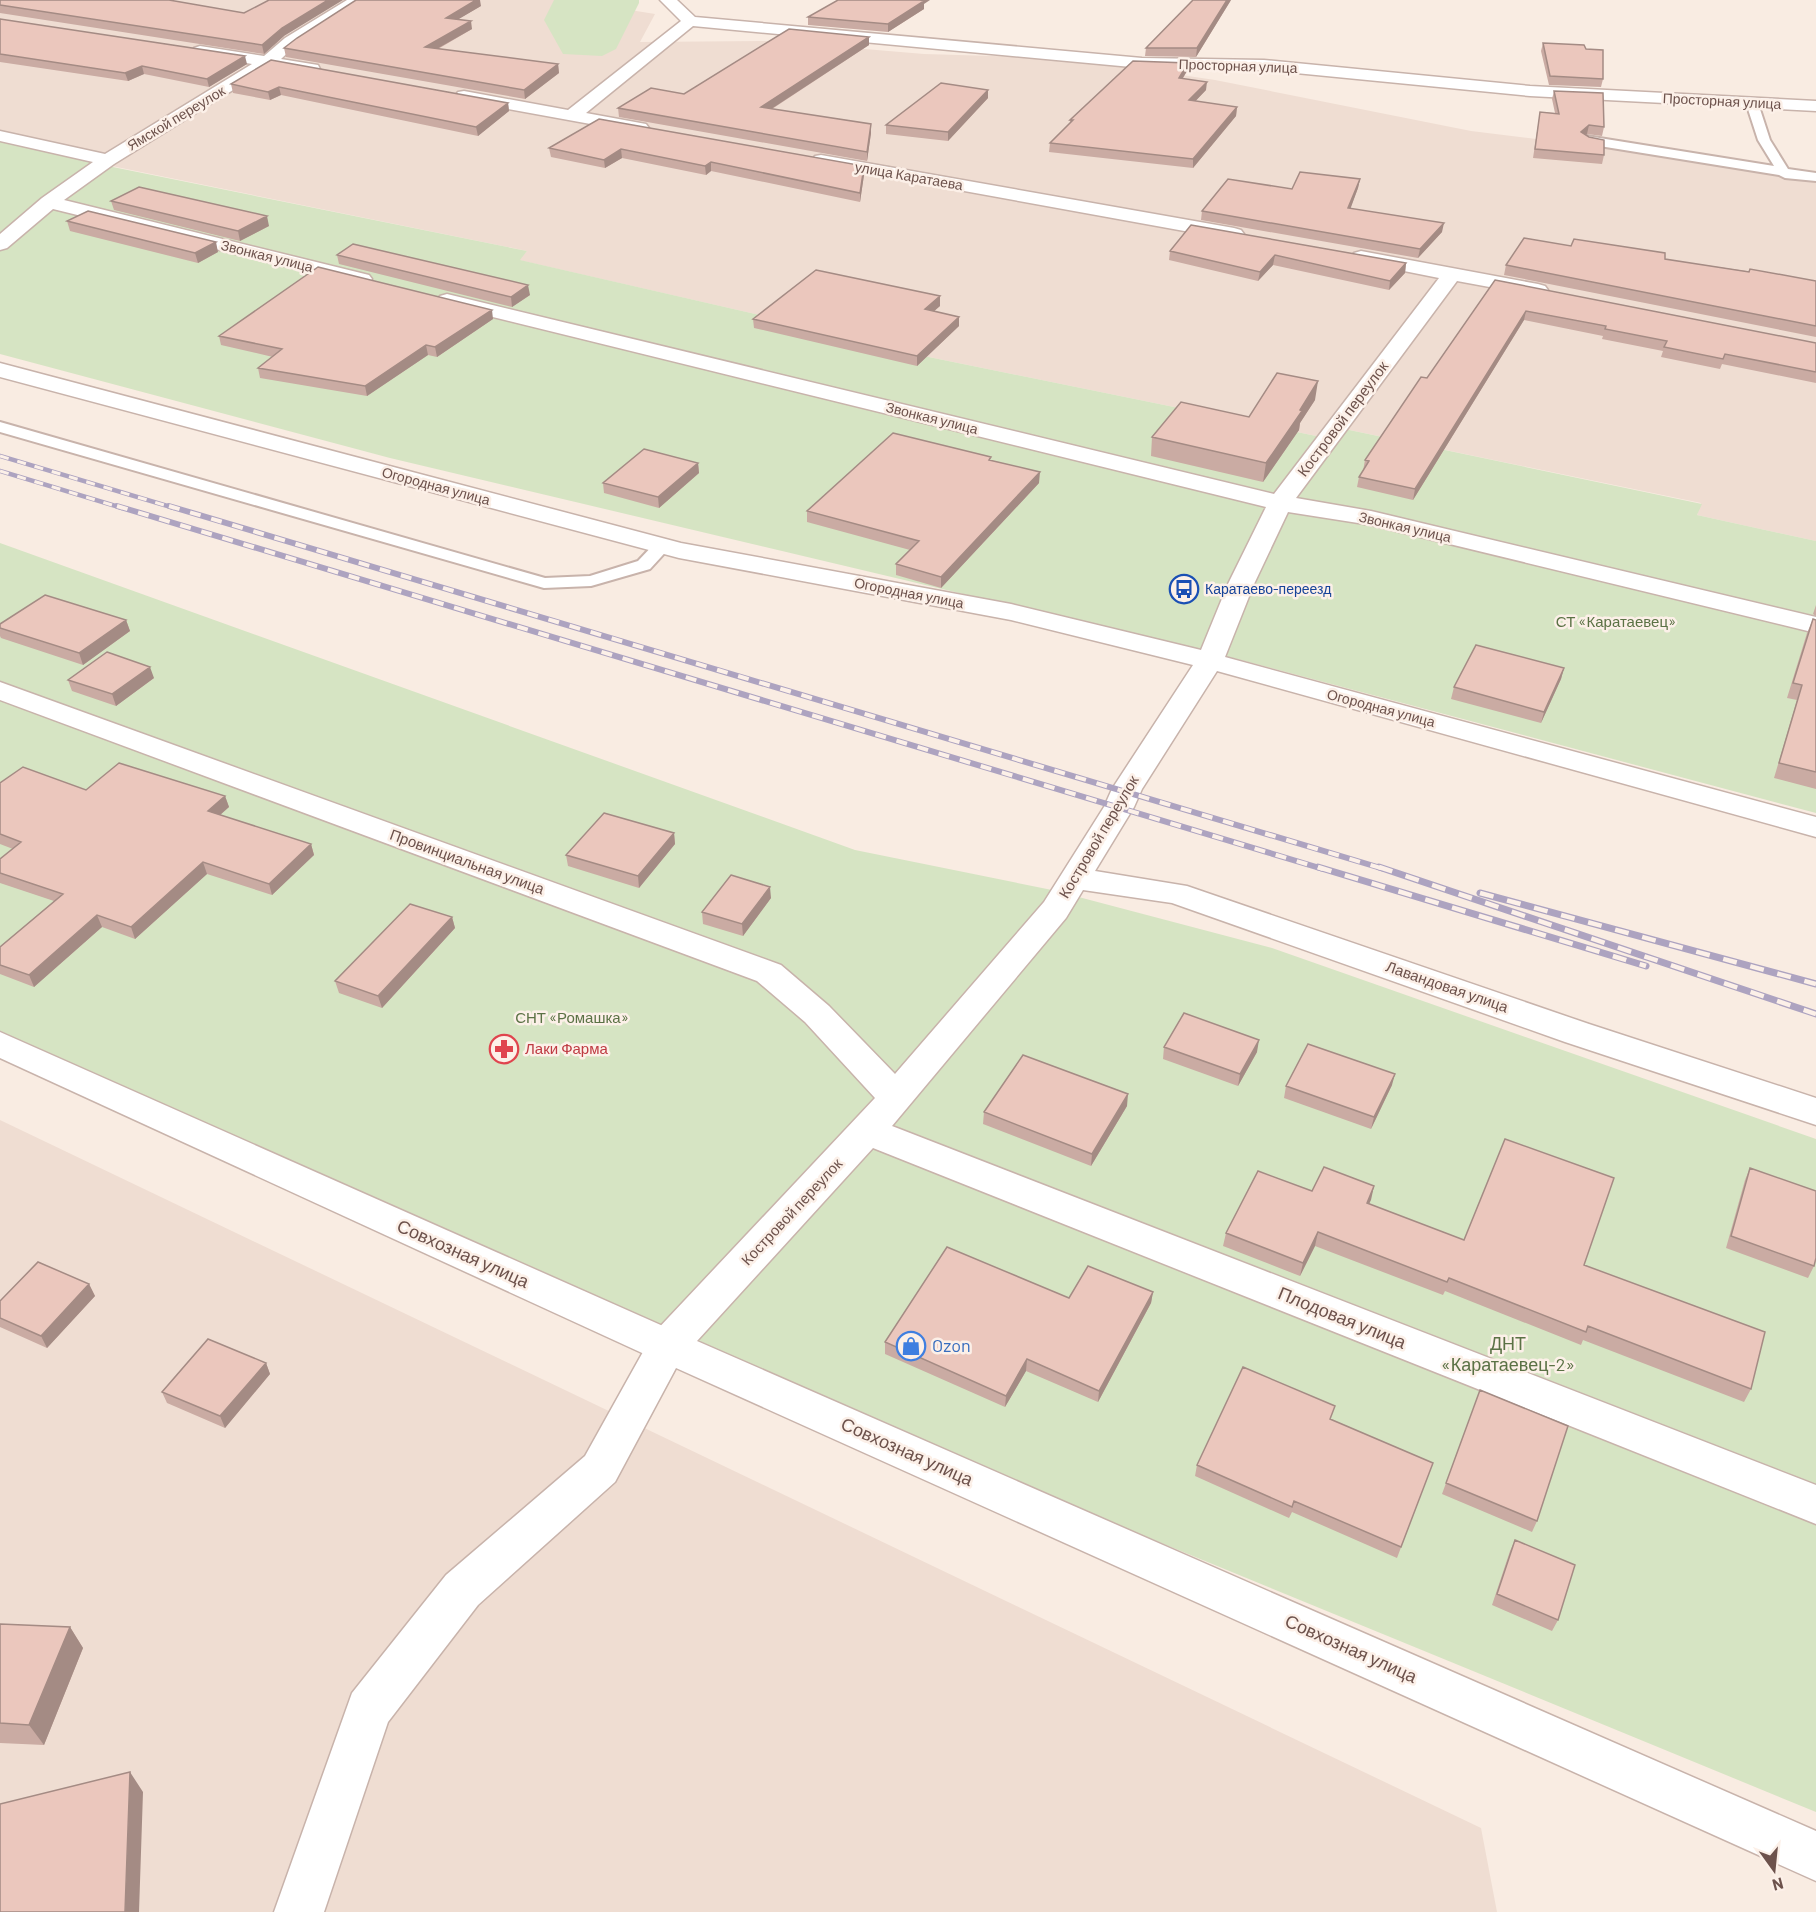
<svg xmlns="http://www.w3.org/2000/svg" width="1816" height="1912" font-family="Barlow,sans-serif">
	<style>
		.residential { fill: #efddd2 }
		.green { fill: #d6e4c3 }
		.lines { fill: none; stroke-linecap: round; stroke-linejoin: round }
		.service-casing { stroke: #c8b3ab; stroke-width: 4 }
		.minor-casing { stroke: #c8b3ab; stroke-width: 3 }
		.tertiary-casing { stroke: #c8b3ab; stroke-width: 3 }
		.service { fill: #fff; fill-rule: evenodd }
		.minor { fill: #fff; fill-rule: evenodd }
		.tertiary { fill: #fff; fill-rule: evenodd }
		.rail-far2-casing { stroke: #ada3c0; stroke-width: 4.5 }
		.rail-far1-casing { stroke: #ada3c0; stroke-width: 6 }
		.rail-casing { stroke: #ada3c0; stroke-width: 7 }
		.rail-far2 { stroke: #fcf0e8; stroke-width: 3; stroke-dasharray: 9; stroke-linecap: butt }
		.rail-far1 { stroke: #fcf0e8; stroke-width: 4; stroke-dasharray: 11; stroke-linecap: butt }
		.rail { stroke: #fcf0e8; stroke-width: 4.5; stroke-dasharray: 14; stroke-linecap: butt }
		.wall { fill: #caaba3 }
		.shaded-wall { fill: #a48b84 }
		.building { fill: #ebc7bd; stroke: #a48b84; stroke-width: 1.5 }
		.labels { text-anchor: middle; stroke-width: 5; stroke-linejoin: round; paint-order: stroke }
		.far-street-label { font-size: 14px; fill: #6d524c; stroke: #fcf0e8 }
		.far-transit-label { font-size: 14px; fill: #164399; stroke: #fcf0e8; text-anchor: start }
		.street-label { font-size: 15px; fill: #6d524c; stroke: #fcf0e8 }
		.park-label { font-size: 15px; fill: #5b7245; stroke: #fcf0e8 }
		.health-label { font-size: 15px; fill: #be3a42; stroke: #fcf0e8; text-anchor: start }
		.near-street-label { font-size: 18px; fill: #6d524c; stroke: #fcf0e8 }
		.near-park-label { font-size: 18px; fill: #5b7245; stroke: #fcf0e8 }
		.near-shop-label { font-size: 18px; fill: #366cbe; stroke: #fcf0e8; text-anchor: start }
	</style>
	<rect width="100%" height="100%" fill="#f9ece2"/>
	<path class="residential" d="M0,0h568l87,14 -15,28 130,-1 154,13 143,4 148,22 256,51 247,30 98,18v362l-119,-26 4,-12 -366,-76 -9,11 -456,-93 -102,-28 -249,-57 8,-9 -430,-88 -38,-17 -59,-8z
		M0,1120l1481,708 16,84h-1497z"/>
	<path class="green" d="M554,0h85v3l-23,46 -14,7 -39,-2 -19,-34z
		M0,138l98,13 -7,5 7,8 429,87 -7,9 248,57 102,28 456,93 9,-11 367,77 -5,11 119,26v272l-579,-154 -847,-201 -390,-104z
		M0,543l855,307 197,40 220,58 544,191v673l-1200,-493 -616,-288z"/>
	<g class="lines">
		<g class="service-casing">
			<path id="service" d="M1752,99l6,4 12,37 18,29 28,4v8l-31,-3 -6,-3 -192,-31 -6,-4 6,-4 187,30 -16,-26 -12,-37z
				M0,422l545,156 45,-2 48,-15 19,-20h12l3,4 -22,24 -59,17 -47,2 -544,-156z"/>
		</g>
		<g class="minor-casing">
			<path id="minor" d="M347,0h19l-69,44 -16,15 37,6 2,4 -2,4 -6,1 -42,-7 -156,97 -50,36 305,75 3,4 -3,4 -7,2 -309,-76 -46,39 -7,2v-16l42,-36 51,-36 -93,-21v-10l105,23 147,-90 -58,-10 -2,-3 2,-3 6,-2 64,10 21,-18z
				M660,0h17l18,17 447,41 122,2 266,26 286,15v10l-286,-15 -266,-26 -122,-2 -449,-42 -107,87 60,11 3,4 -3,4 -6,1 -176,-32 -6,-1 -3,-4 3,-4 6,-1 104,19 113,-89z
				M821,155l413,73 7,2 3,4 -3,4 -7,2 -419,-76 -3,-4 3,-4z
				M1361,251l177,33 7,2 3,4 -3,4 -7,2 -81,-15 -161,217 75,13 445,106v16l-445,-108 -83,-13 -34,72 -29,73 591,160v20l-599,-166 -75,118 -8,18 -39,64 92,15 402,138 227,74v27l-251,-83 -393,-139 -89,-13 -17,28 -174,208 924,359v39l-943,-376 -176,193 1119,490v50l-1140,-513 -61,114 -137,123 -90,117 -64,190h-50l78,-219 94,-118 139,-119 68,-122 222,-236 -70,-76 -48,-41 -757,-281v-18l781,283 48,41 66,68 149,-172 60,-95 8,-18 81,-124 -182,-45 -332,-62 -679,-181v-14l681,180 330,61 190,46 27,-66 38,-77 -826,-203 -3,-4 3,-4 7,-2 827,200 165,-216 -85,-17 -3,-4 3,-4z"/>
		</g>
		<g class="tertiary-casing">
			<path id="tertiary" d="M0,1032l681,302 6,12 -6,12 -14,5 -14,-5 -653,-300z"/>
		</g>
		<use href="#service" class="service"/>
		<use href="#minor" class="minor"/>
		<use href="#tertiary" class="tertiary"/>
		<g class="rail-far2-casing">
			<path id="rail-far2" d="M0,456l174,52
				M0,471l122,37"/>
		</g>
		<g class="rail-far1-casing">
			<path id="rail-far1" d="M117,506l1206,363
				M169,506l1215,363"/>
		</g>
		<g class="rail-casing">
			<path id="rail" d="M1318,867l328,99
				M1379,867l437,147
				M1480,893l336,91"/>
		</g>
		<use href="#rail-far2" class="rail-far2"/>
		<use href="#rail-far1" class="rail-far1"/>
		<use href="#rail" class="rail"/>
	</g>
	<path class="wall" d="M0,0l244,13 40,23 -20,18 -264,-41z
		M1231,0l-35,57 -51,-1 1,-8z
		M924,4v5l-36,23 -80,-7v-8z
		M481,6l-23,13 14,10 -34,20 120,15 1,9 -34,26 -239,-42 -2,-9z
		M0,19l247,45 -38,23 -65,-13 -16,7 -128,-19z
		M869,37v8l-97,64 99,15v9l-4,28 -248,-44 -1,-9 66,-14z
		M1543,43l43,6 17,30 -2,8 -52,-2 -8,-34z
		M1187,71l-4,7 23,12 -11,11 42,6 -1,9 -43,52 -144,-16 1,-9 20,-20v-3z
		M231,84l277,19 1,8 -31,25 -197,-41 -11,5 -37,-7z
		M988,90v8l-40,43 -62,-7v-9z
		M1554,91l50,36 -2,9 -15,-2 -1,1 18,20 -2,9 -69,-6 7,-46 15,1 -3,-14z
		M599,119l265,56 -4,27 -149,-31 -5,4 -84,-17 -17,10 -54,-11 -2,-9z
		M1360,179l-2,9 -8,21 92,23 -24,26 -217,-38 1,-9 90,-22z
		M111,201l158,25 -29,15 -126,-31z
		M67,221l151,31 -20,11 -128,-32z
		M1191,225l215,38 -1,10 -16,17 -116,-25 -15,16 -89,-21 1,-9z
		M1571,246l245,35v56l-312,-62 2,-10z
		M337,255l193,40 -18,12 -173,-43z
		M1495,280l321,63v40l-94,-19 -2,5 -59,-12 2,-6 -61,-12 1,-3 -79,-16 -111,180 -56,-13 2,-10 4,-6 2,-11 62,-82z
		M940,306l-6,5 25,6v9l-42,40 -163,-38 -1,-9z
		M493,319l-56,38 -9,-2 -61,41 -107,-18 -2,-10 15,-11 -52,-12 -2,-9z
		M1315,400l-15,23 -1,7 -36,52 -112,-26 1,-19 97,-20z
		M991,460l48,23 -98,105 -45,-13v-11l14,-14 -103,-28v-11z
		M698,463l1,10 -40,35 -55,-15 -1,-10z
		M1816,605v11l-3,-2z
		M1813,619l3,1v169l-42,-11 23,-78 -10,-2 20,-65z
		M126,620l4,11 -47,34 -82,-27 -1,-2v-12z
		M1564,668l-3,11 -20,44 -90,-24 3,-12z
		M154,678l-38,28 -44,-15 -4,-11z
		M0,783l86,7 139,6 4,11 -9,8 91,29 3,11 -42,40 -65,-21 -72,65 -33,-12 -68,60 -34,-13v-27l54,-46 -54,-18v-24l13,-10 -13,-5z
		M674,833l1,11 -36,44 -71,-22 -2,-11z
		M771,898l-28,38 -40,-12 -1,-12z
		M452,917l3,11 -73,80 -43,-15 -4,-12z
		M1164,1047l93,5 -19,34 -75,-27z
		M1392,1085l-21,44 -87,-31 2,-12z
		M1127,1106l-36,60 -108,-42 1,-12z
		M1750,1168l64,98 -6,12 -82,-30 19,-68z
		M1374,1186l-5,18 95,36 120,25 167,124 -7,13 -161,-62 -2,5 -136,-54 -2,4 -128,-49 -15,30 -77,-30 3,-13 86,-42z
		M89,1284l6,12 -48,52 -47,-21v-9z
		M1153,1292l-2,11 -53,99 -72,-31 -21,36 -120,-53v-12l184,-44z
		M266,1363l4,11 -45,54 -58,-25 -5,-11z
		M1480,1390l57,131 -5,11 -90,-38z
		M1433,1463l-36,95 -105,-46 -3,6 -94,-42 2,-11z
		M1515,1540l43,80 -6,11 -60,-26 18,-54z
		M0,1624l70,3 13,21 -39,97 -44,-2z"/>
	<path class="shaded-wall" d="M328,0h15l-59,36 -20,18 -2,-9 20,-17z
		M476,0h4l1,6 -34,20 -1,-8z
		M918,0h12l-6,4v5l-36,23v-8z
		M1227,0h4l-35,57 1,-9z
		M471,21l1,8 -46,26 -1,-8z
		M869,37v8l-107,70 -1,-8z
		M245,56l2,8 -38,23 -2,-8z
		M1188,63l-1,8 -9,15 1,-8z
		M558,64l1,9 -34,26 -1,-9z
		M142,66l2,8 -16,7 -3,-8z
		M1207,82l-1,8 -18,19 1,-9z
		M279,87l2,8 -11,5 -2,-8z
		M988,90v8l-40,43v-9z
		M508,103l1,8 -31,25 -2,-9z
		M1237,107l-1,9 -43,52v-9z
		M871,124v9l-4,28v-9z
		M1589,125l-2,9 -8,7 2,-9z
		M621,149l1,9 -17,10 -1,-8z
		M711,162v9l-5,4 -1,-9z
		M864,166v9l-4,27v-9z
		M1360,179l-2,9 -11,30 1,-10z
		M267,216l2,10 -29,15 -2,-10z
		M1444,223l-2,9 -24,26 2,-9z
		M216,242l2,10 -20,11 -3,-10z
		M1275,255l-2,10 -15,16 2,-9z
		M1406,263l-1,10 -16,17 1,-9z
		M528,285l2,10 -18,12 -1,-10z
		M940,296v10l-15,13v-10z
		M492,310l1,9 -56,38 -2,-10z
		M1526,311l-2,9 -111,180 2,-11z
		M959,317v9l-42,40v-10z
		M426,345l2,10 -61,41 -2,-10z
		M1318,381l-3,19 -15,23 -1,7 -36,52 3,-19z
		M698,463l1,10 -40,35 -1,-11z
		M1040,472l-1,11 -98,105v-11z
		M126,620l4,11 -47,34 -4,-12z
		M150,667l4,11 -38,28 -4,-12z
		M1564,668l-3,11 -20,44 3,-11z
		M225,796l4,11 -17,15 -4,-11z
		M674,833l1,11 -36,44 -1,-12z
		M311,844l3,11 -42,40 -3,-11z
		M203,862l4,12 -72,65 -4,-12z
		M770,887l1,11 -28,38 -1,-12z
		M97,915l5,12 -68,60 -5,-12z
		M452,917l3,11 -73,80 -4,-12z
		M1259,1040l-2,12 -19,34 2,-12z
		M1395,1074l-3,11 -21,44 3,-12z
		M1128,1094l-1,12 -36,60 1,-12z
		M1374,1186l-3,14 -8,16 4,-13z
		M1318,1232l-3,14 -15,30 3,-13z
		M89,1284l6,12 -48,52 -6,-12z
		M1153,1292l-2,11 -53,99 1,-11z
		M1027,1359l-1,12 -21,36 1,-11z
		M266,1363l4,11 -45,54 -5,-12z
		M70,1627l13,21 -39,97 -15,-20z
		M130,1772l13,20 -4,120h-14z"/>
	<path class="building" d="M0,0h169l75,13 25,-13h59l-46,28 -20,17 -262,-40z
		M356,0h120l-30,18 25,3 -46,26 133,17 -34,26 -240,-42 13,-10z
		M838,0h82l4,1 -36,23 -80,-7z
		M1193,0h34l-30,48h-51z
		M0,19l245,37 -38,23 -65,-13 -17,7 -125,-19z
		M789,29l80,8 -108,70 110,17 -4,28 -249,-44 33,-20 33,6z
		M1543,43l41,2 2,4 17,1v29l-53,-3z
		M271,60l237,43 -32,24 -197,-40 -11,5 -37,-8z
		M1133,61l55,2 -9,15 28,4 -18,18 48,7 -44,52 -143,-16 23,-23h-3z
		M941,83l47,7 -40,42 -62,-7z
		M1554,91l49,2 1,34 -15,-2 -8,7 8,5 15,3v15l-69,-6 5,-37 19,2z
		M599,119l265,47 -4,27 -149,-31 -6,4 -84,-17 -17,11 -55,-12z
		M1300,172l60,7 -12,29 96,15 -24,26 -218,-38 26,-32 64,10z
		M139,187l128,29 -29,15 -127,-30z
		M88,211l128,31 -21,11 -128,-32z
		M1191,225l215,38 -16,18 -115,-26 -15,17 -90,-21z
		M1524,238l47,8 3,-7 91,14v6l84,13 1,-3 66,12v45l-310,-61z
		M353,244l175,41 -17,12 -174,-42z
		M318,267l174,43 -57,37 -9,-2 -61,41 -107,-18 24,-19 -63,-13z
		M816,270l124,26 -15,13 34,8 -42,39 -164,-37z
		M1495,280l321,63v29l-91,-18 -2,5 -59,-12 3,-6 -62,-12 1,-3 -80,-15 -111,178 -56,-12 10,-16 -4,-1 56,-83 6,1z
		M1277,373l41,8 -18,29 2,1 -36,52 -114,-26 29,-35 68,15z
		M893,433l98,24 -2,3 51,12 -99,105 -45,-13 23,-23 -112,-30z
		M644,449l54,14 -40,34 -55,-14z
		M45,595l81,25 -47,33 -79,-25v-4z
		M1813,619l3,1v152l-37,-9 23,-78 -9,-2z
		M1476,645l88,23 -20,44 -90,-25z
		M107,652l43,15 -38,27 -44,-14z
		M119,763l106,33 -17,15 103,33 -42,40 -66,-22 -72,65 -34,-12 -68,60 -29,-10v-18l63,-53 -63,-21v-14l21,-17 -21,-8v-51l23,-16 63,23z
		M604,813l70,20 -36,43 -72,-21z
		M731,875l39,12 -28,37 -40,-12z
		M410,904l42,13 -74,79 -43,-15z
		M1184,1013l75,27 -19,34 -76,-27z
		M1308,1044l87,30 -21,43 -88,-31z
		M1023,1055l105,39 -36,60 -108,-42z
		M1505,1139l109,39 -30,87 181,67 -14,57 -163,-63 -2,6 -137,-54 -2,4 -129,-50 -15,31 -77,-30 32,-62 54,20 12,-24 50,19 -7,17 97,37z
		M1750,1168l66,23v67l-2,8 -83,-30z
		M947,1247l122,51 19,-32 65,26 -54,99 -72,-32 -21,37 -121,-54z
		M38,1262l51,22 -48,52 -41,-18v-17z
		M208,1339l58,24 -46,53 -58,-24z
		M1243,1367l92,39 -5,13 103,44 -32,84 -107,-46 -2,6 -95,-42z
		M1480,1390l88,36 -31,95 -91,-38z
		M1515,1540l60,25 -17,55 -61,-26z
		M0,1624l70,3 -41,98 -29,-2z
		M130,1772l-5,140h-125v-108z"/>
	<defs>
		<g id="bus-ring" transform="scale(1.5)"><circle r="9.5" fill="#fcf0e8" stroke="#1a4fb4" stroke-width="1.5"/><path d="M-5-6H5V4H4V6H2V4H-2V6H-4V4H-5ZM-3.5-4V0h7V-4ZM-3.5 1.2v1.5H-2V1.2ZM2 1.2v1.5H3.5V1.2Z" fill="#1a4fb4"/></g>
		<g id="pharmacy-ring" transform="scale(1.5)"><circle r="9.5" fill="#fcf0e8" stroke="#e0444e" stroke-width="1.5"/><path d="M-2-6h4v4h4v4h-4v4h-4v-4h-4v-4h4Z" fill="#e0444e"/></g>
		<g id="shop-ring" transform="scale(1.5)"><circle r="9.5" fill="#fcf0e8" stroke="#3f7fe0" stroke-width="1.5"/><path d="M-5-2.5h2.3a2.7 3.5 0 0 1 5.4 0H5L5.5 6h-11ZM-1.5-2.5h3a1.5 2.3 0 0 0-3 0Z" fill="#3f7fe0"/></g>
	</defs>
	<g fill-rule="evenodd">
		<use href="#bus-ring" x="1184" y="589"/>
		<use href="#pharmacy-ring" x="504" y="1049"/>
		<use href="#shop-ring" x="911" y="1346"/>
	</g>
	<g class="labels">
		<g class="far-street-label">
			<text transform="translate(1238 66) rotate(2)" y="5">Просторная улица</text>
			<text transform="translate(1722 101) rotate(3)" y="5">Просторная улица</text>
			<text transform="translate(176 118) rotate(-31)" y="5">Ямской переулок</text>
			<text transform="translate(909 176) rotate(10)" y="5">улица Каратаева</text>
			<text transform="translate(267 256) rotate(14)" y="5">Звонкая улица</text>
			<text transform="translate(932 418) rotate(14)" y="5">Звонкая улица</text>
			<text transform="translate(436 486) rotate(15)" y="5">Огородная улица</text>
			<text transform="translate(1405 527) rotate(13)" y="5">Звонкая улица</text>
			<text transform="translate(909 593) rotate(11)" y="5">Огородная улица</text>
			<text transform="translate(1381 708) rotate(15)" y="5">Огородная улица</text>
		</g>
		<g class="far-transit-label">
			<text x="1205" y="594">Каратаево-переезд</text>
		</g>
		<g class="street-label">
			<text transform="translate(1343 419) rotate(-53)" y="5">Костровой переулок</text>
			<text transform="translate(1099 837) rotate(-59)" y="5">Костровой переулок</text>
			<text transform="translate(467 862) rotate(20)" y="5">Провинциальная улица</text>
			<text transform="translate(1447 987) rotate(19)" y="5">Лавандовая улица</text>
			<text transform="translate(792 1212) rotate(-47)" y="5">Костровой переулок</text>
		</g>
		<g class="park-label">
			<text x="1616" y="627">СТ «Каратаевец»</text>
			<text x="572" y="1023">СНТ «Ромашка»</text>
		</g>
		<g class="health-label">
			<text x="525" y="1054">Лаки Фарма</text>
		</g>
		<g class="near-street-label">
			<text transform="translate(463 1254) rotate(24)" y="6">Совхозная улица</text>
			<text transform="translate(1342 1318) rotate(22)" y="6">Плодовая улица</text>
			<text transform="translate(907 1452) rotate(24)" y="6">Совхозная улица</text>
			<text transform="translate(1351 1649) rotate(24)" y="6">Совхозная улица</text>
		</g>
		<g class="near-park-label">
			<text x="1508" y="1350">ДНТ<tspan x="1508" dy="21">«Каратаевец-2»</tspan></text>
		</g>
		<g class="near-shop-label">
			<text x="932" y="1352">Ozon</text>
		</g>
	</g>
	<g transform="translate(1774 1870) rotate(165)" stroke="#fcf0e8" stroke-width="4.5" paint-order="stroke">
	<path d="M0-4.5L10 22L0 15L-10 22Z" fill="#6d524c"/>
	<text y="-9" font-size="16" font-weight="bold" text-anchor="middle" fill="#6d524c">N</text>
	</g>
</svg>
